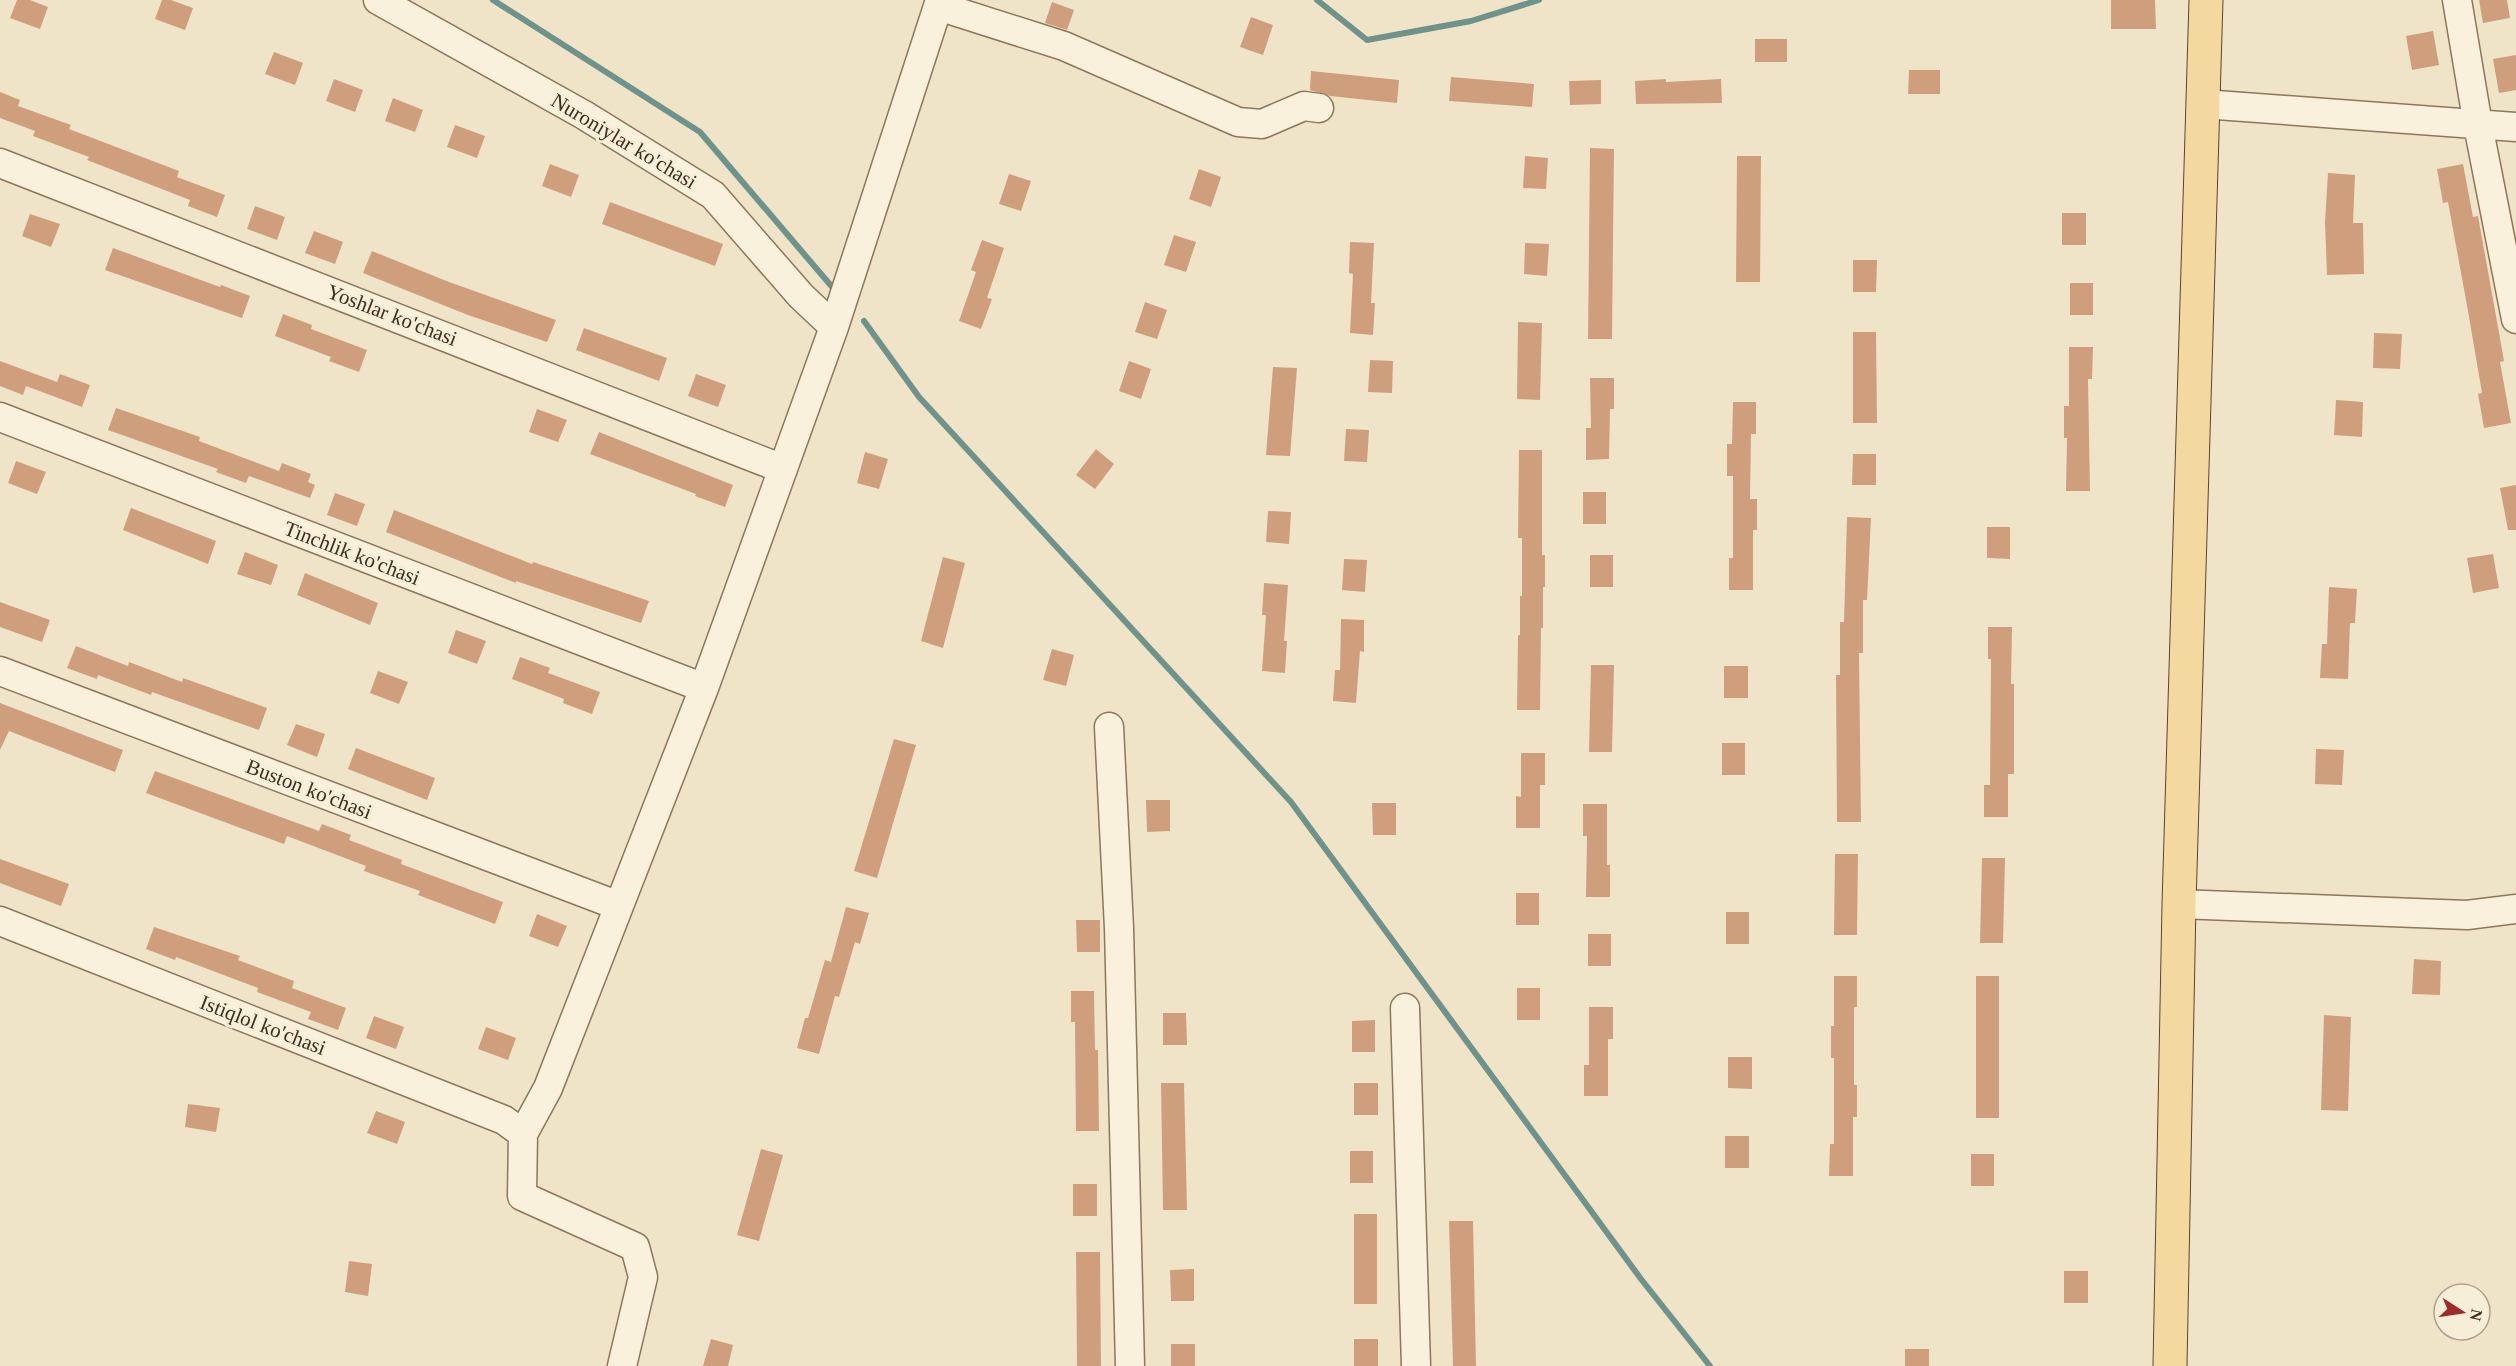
<svg xmlns="http://www.w3.org/2000/svg" width="2516" height="1366" font-family="Georgia,serif">
	<style>
		.lines { fill: none; stroke-linecap: round; stroke-linejoin: round }
		.stream { stroke: #6f938a; stroke-width: 6 }
		.building { fill: #cf9f7d }
		.minor-casing { stroke: #8d765c; stroke-width: 31 }
		.major-casing { stroke: #5b4430; stroke-width: 35 }
		.minor { stroke: #faf1dc; stroke-width: 28 }
		.major { stroke: #f3d9a0; stroke-width: 33 }
		.labels { text-anchor: middle; stroke-width: 6; stroke-linejoin: round; paint-order: stroke }
		.street-label { font-size: 21px; fill: #3d2e20; stroke: #f7eed8 }
	</style>
	<rect width="100%" height="100%" fill="#f0e4c8"/>
	<g class="lines">
		<path class="stream" d="M493,0l207,132 133,156
			M1317,0l50,40 104,-19 68,-21
			M864,321l55,76 372,405 350,477 69,87"/>
	</g>
	<path class="building" d="M17,0h13l18,7 -8,22 -30,-11z
		M162,0h9l22,8 -8,22 -30,-11z
		M2111,0h44l1,29h-45z
		M2479,0h28l3,18 -27,5z
		M1052,2l22,8 -7,20 -22,-7z
		M1251,17l22,8 -10,30 -23,-8z
		M2433,31l6,34 -27,5 -6,-34z
		M1755,39h32v23h-32z
		M274,52l29,11 -8,22 -30,-11z
		M2516,55v35l-17,3 -6,-34z
		M1909,70h31v24h-32z
		M1311,71l88,9 -2,23 -67,-7 -20,-6z
		M1451,77l83,7 -2,23 -83,-6z
		M334,79l29,11 -8,22 -29,-11z
		M1666,79v3l55,-3 1,24 -86,1 -1,-23z
		M1601,80v24l-31,1 -1,-24z
		M0,92l20,8 -2,6 53,19 -2,4 110,42 -2,6 48,18 -8,22 -29,-11 2,-6 -103,-40 2,-3 -56,-21 2,-5 -35,-13z
		M393,98l30,12 -8,22 -30,-11z
		M455,125l30,11 -8,22 -30,-11z
		M1590,148l24,1 -2,190h-24z
		M1525,156l23,2 -2,31 -23,-1z
		M1737,156h24l-1,126h-24z
		M550,164l29,11 -8,22 -29,-11z
		M2463,164l10,53 5,-1 20,111 6,34 -4,1 11,61 -27,5 -6,-34 4,-1 -14,-82 -20,-109 -5,1 -6,-34z
		M1199,169l22,8 -10,30 -22,-8z
		M2328,173l27,2 -2,48h10l1,51 -37,1 -2,-53z
		M1009,174l22,7 -10,30 -22,-7z
		M610,202l113,42 -8,22 -113,-42z
		M255,206l30,11 -8,23 -30,-11z
		M2062,213h24v32h-24z
		M30,214l30,10 -9,23 -29,-11z
		M314,231l29,11 -8,22 -30,-11z
		M1174,235l22,7 -10,30 -22,-7z
		M982,240l22,8 -17,50 5,1 -11,30 -22,-8 17,-49 -5,-2z
		M1350,242l24,1 -3,60h4l-2,32 -23,-2 3,-59 -4,-1z
		M1525,243l24,1 -2,32 -23,-2z
		M113,248l107,39 1,-2 29,11 -8,22 -137,-48z
		M372,251l77,31 107,38 -9,22 -79,-27 -105,-42z
		M1853,260h24l-1,32h-23z
		M2070,283h23v32h-23z
		M1145,302l22,8 -10,29 -22,-7z
		M283,314l29,11 -1,4 56,21 -8,22 -30,-11 2,-4 -56,-21z
		M1518,322l24,1 -2,77 -23,-1z
		M584,328l83,30 -8,23 -83,-31z
		M1853,332h23l1,91h-24z
		M2374,333l28,1 -2,35 -27,-1z
		M2069,347h24l-1,32h-4l2,112h-24l1,-53h-3v-32h5z
		M1370,360l23,1 -1,32 -24,-1z
		M0,361l57,21 3,-8 30,11 -8,22 -56,-21 -3,9 -23,-9z
		M1129,361l22,8 -10,30 -22,-8z
		M1273,367l24,1 -7,88 -24,-1z
		M696,374l30,11 -8,22 -30,-11z
		M1590,378h24v31h-4l-1,50 -23,1v-32h5z
		M2336,400l27,2 -1,35 -28,-2z
		M1733,402h23v32h-5l-1,65h7v31h-4v60h-24v-32h4v-82h-6v-32h5z
		M116,408l84,29 -1,4 80,30 3,-8 29,11 -3,8 7,3 -5,13 -61,-22 -3,7 -30,-11 2,-3 -110,-39z
		M537,409l30,11 -9,22 -29,-10z
		M1346,429l23,1 -2,32 -23,-1z
		M599,432l134,53 -8,22 -30,-11 1,-2 -106,-40z
		M1096,449l18,15 -19,25 -19,-14z
		M1519,450h23v105h3v32h-2v41h-2l-1,82h-23l1,-75h2v-39h2v-58h-4z
		M865,452l23,7 -9,30 -22,-6z
		M1853,454h23v31h-24z
		M16,461l30,11 -9,22 -29,-11z
		M2516,485v45h-8l-8,-42z
		M1583,492h23v32h-23z
		M335,493l30,11 -8,22 -30,-11z
		M131,508l85,33 -8,23 -85,-34z
		M394,510l138,54 1,-2 116,39 -8,22 -125,-42v2l-130,-51z
		M1268,511l23,1 -2,32 -23,-2z
		M1847,517l24,1 -4,82h-4v53h-4l2,169h-24l-1,-147h4v-53h4z
		M1987,527h23v32l-23,-1z
		M245,552l33,13 -7,20 -34,-11z
		M2493,554l6,34 -26,5 -6,-35z
		M1590,555h23v32h-23z
		M943,557l22,6 -22,85 -22,-7z
		M1344,559l23,1 -2,32 -23,-2z
		M305,573l73,30 -8,22 -73,-30z
		M1264,583l24,2 -4,56h3l-2,32 -23,-2 4,-56h-4z
		M2329,587l28,2 -2,34h-5l-2,56 -28,-1 2,-34h5z
		M0,602l50,18 -8,22 -42,-15z
		M1341,619l23,1v32l-4,-1 -4,52 -23,-2 2,-31h5z
		M1988,627h24l-1,57h3v90h-6v43h-24v-32h6l1,-126h-3z
		M456,630l30,11 -9,23 -29,-11z
		M76,646l52,20 1,-4 53,20 1,-4 84,30 -8,22 -107,-38 -1,3 -53,-20 -1,4 -30,-11z
		M1052,649l22,6 -8,31 -23,-6z
		M520,657l30,11 -2,5 52,19 -8,22 -29,-11 1,-4 -52,-20z
		M1591,665h23l-2,87h-23z
		M1724,666h24v32h-24z
		M378,671l30,11 -9,22 -29,-11z
		M0,703l123,47 -8,22 -106,-41 -9,19z
		M296,724l29,10 -8,23 -30,-12z
		M894,739l22,6 -39,133 -23,-7z
		M1722,743h23v32h-23z
		M356,748l79,30 -8,22 -79,-31z
		M2316,749l28,1 -2,35 -27,-1z
		M1521,753h24v32h-5v43h-24v-32l5,1z
		M155,771l164,60 3,-7 29,11 -2,5 53,20 -1,4 102,38 -8,22 -77,-29 2,-4 -56,-20 2,-5 -79,-30 -3,8 -138,-51z
		M1146,800h24v31l-23,1z
		M1372,803h24v32h-23z
		M1583,804h24v61h3v32h-24l1,-61h-4z
		M1835,854h23l-1,81h-23z
		M1982,858h23l-2,85h-23z
		M0,859l69,25 -8,22 -61,-23z
		M1516,893h23v32h-23z
		M846,907l23,6 -9,31 -5,-2 -16,55 -4,-1 -16,58 -22,-6 8,-30h3l17,-58 6,2z
		M1726,912h23v32h-23z
		M537,914l30,12 -9,21 -29,-11z
		M1076,920h24v32h-23z
		M154,927l86,29 -2,4 56,21 -2,7 54,20 -8,22 -30,-11 3,-7 -54,-20 1,-4 -82,-31 -1,3 -29,-11z
		M1588,934h23v32h-23z
		M2414,959l27,2 -1,34 -28,-1z
		M1834,976h23v31h-3v78h3v32h-4v59h-24l1,-32h4v-86h-3v-32h3z
		M1976,976h23v142h-23z
		M1517,988h23v32h-23z
		M1071,991h23l1,59h3l1,81h-23l-1,-109h-4z
		M1589,1007h24v32h-5v57h-24v-31h5z
		M1163,1013h23l1,32h-24z
		M2324,1015l27,2 -3,94 -27,-1z
		M374,1016l30,11 -8,22 -30,-11z
		M1375,1020v32h-23v-31z
		M486,1027l30,11 -8,22 -30,-11z
		M1728,1057h24v32l-24,-1z
		M1161,1083h23l3,127h-24z
		M1354,1083h24v32h-24z
		M188,1104l32,4 -4,24 -31,-5z
		M376,1111l29,11 -8,22 -30,-11z
		M1725,1136h24v32h-24z
		M761,1149l22,6 -24,86 -22,-6z
		M1350,1151h23v32h-23z
		M1971,1154h23v32h-23z
		M1073,1184h24v32h-24z
		M1354,1214h23v90h-23z
		M1449,1221h24l3,145h-23z
		M1076,1252h24l1,114h-24z
		M349,1261l23,3 -4,32 -23,-4z
		M1194,1269v32h-23l-1,-31z
		M2064,1271h24v32h-24z
		M711,1339l22,6 -5,21h-25z
		M1354,1339h24v27h-24z
		M1171,1344h24v22h-24z
		M1905,1349h24v17h-24z"/>
	<g class="lines">
		<g class="minor-casing">
			<path id="minor" d="M378,0l206,115 129,80 88,101 33,31
				M2457,0l21,125 38,194
				M938,6l126,40 174,76 24,2 42,-18 15,2
				M2203,104l313,23
				M0,163l783,306
				M0,417l704,271
				M0,671l619,235
				M1109,727l10,201 11,438
				M2179,904l288,11 49,-6
				M0,921l504,199 19,14
				M1405,1008l11,358
				M622,1366l21,-89 -8,-30 -113,-51 1,-62 25,-46 156,-400 130,-361 106,-327"/>
		</g>
		<g class="major-casing">
			<path id="major" d="M2170,1366l9,-462 27,-904"/>
		</g>
		<use href="#minor" class="minor"/>
		<use href="#major" class="major"/>
	</g>
	<g class="labels">
		<g class="street-label">
			<text transform="translate(624 141) rotate(31)" y="7">Nuroniylar ko'chasi</text>
			<text transform="translate(392 315) rotate(21)" y="7">Yoshlar ko'chasi</text>
			<text transform="translate(352 553) rotate(21)" y="7">Tinchlik ko'chasi</text>
			<text transform="translate(309 789) rotate(21)" y="7">Buston ko'chasi</text>
			<text transform="translate(263 1025) rotate(21)" y="7">Istiqlol ko'chasi</text>
		</g>
	</g>
	<g transform="translate(2462 1312) rotate(102)"><circle r="28" fill="#f7eed8" stroke="#ada18e" stroke-width="1.5"/>
	<path d="M0-4.5L10 22L0 15L-10 22Z" fill="#9e2a2b"/>
	<text y="-9" font-size="16" font-weight="bold" text-anchor="middle" fill="#3d2e20">N</text>
	</g>
</svg>
